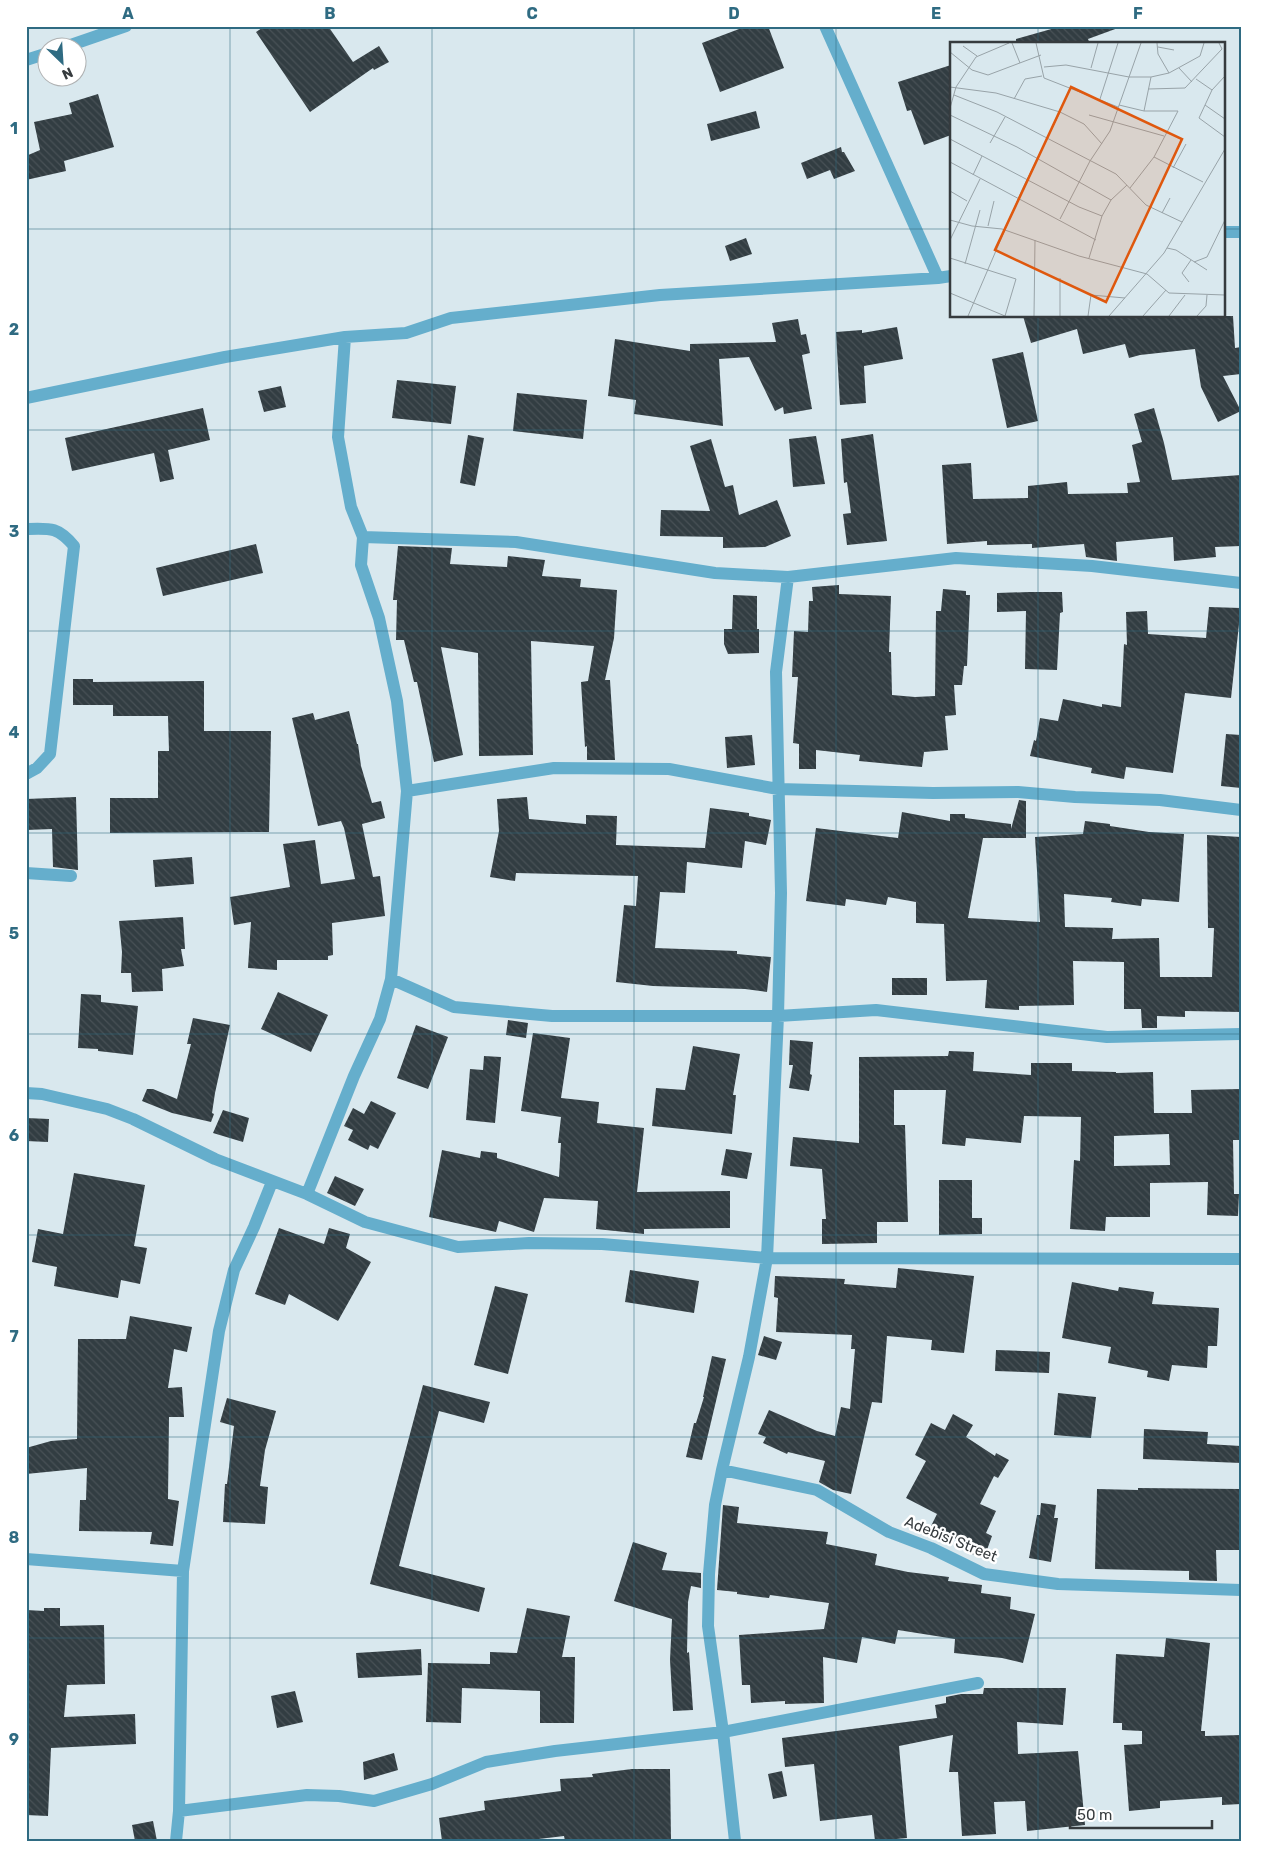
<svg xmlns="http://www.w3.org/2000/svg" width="1267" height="1867" font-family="Rubik,sans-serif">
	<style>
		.building { fill: url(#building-back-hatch); fill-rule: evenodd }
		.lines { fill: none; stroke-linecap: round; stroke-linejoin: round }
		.minor { stroke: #65aecc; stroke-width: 12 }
		.grid { fill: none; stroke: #2f6b82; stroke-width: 1; stroke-opacity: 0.55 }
		.labels { text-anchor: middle; stroke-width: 5; stroke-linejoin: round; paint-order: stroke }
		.street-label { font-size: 15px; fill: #363b3e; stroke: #fff }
		.inset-road { fill: none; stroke: #98a3a8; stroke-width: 1 }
		.view { fill: #df580e; fill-opacity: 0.15; stroke: #df580e; stroke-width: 2.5 }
		.inset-edge { fill: none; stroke: #363b3e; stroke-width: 2.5 }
		.neatline { fill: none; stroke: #2f6b82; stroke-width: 2 }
		.grid-label { font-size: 16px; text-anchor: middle; font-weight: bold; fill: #2f6b82 }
	</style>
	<defs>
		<pattern id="building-back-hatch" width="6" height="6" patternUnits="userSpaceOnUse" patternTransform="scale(1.25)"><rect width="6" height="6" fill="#323d42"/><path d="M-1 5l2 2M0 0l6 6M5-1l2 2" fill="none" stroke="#485156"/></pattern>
	</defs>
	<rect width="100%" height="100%" fill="#d9e8ee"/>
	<path class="building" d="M265,26h63l25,36 26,-16 10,16 -15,8 -1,-2 -63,44 -54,-80z
		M747,26h21l16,42 -64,24 -18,-49z
		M1062,26h55l1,2 -30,11 2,5h-74v-5z
		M951,65v70l-27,10 -13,-35 -4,1 -9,-29z
		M98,94l16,53 -50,14 2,10 -40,9v-24l14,-6 -6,-28 38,-8 -3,-11z
		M756,111l4,17 -49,13 -4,-17z
		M841,147l1,5h2l11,19 -21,8 -4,-9 -23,9 -6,-16z
		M746,238l6,16 -22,7 -5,-15z
		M1023,316h210l2,32 6,-1v27l-18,2 18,35 -23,11 -17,-35 -6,-38 -55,6 -11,3 -4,-14 -42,10 -6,-25 -46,14z
		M798,319l3,16 5,-1 4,19 -8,2 10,54 -28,5 -1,-7 -8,4 -26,-54 -30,2 4,67 -89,-12 2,-14 -28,-4 7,-57 75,12v-7l86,-2 -4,-19z
		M897,327l6,32 -39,7 2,37 -26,2 -4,-73 26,-2v3z
		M1023,352l15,69 -31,7 -15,-69z
		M397,380l59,6 -5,38 -59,-6z
		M281,386l5,21 -22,5 -6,-21z
		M517,393l70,7 -4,39 -70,-8z
		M203,408l7,32 -42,10 6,29 -14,3 -6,-29 -82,18 -7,-33z
		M1154,408l10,35 8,37 69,-5v71l-26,1 1,10 -42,4 -1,-24 -57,5 1,19 -31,-4 -2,-13 -52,4v-4l-45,1v-4l-40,3 -5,-79 29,-2 2,36 55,-1v-12l39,-4 1,12 60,-1 -1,-10 13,-1 -8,-37 10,-3 -8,-28z
		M873,434l14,107 -40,4 -4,-31 8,-1 -4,-31 -3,1 -3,-44z
		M468,435l16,3 -9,48 -15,-3z
		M816,436l9,48 -32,3 -4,-48z
		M711,439l14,48 8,-2 6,30 38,-15 14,36 -26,11 -42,1v-11l-63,-1 1,-26 49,1 -20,-65z
		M256,544l7,29 -100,23 -7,-28z
		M398,546l54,2 -2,16 57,3 1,-11 37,4 -3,16 39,3 -1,8 37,3 -3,48 -9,42h5l5,80h-28v-14l-2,1 -4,-65 7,-1 6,-35 -63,-5 2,114 -54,1 -1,-103 -37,-6 22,108 -29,7 -17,-80h-3l-10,-42h-8l1,-40h-4z
		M839,585v9l52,2 -2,56h2l1,43 23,2 20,-1 1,-85h5l2,-22 23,2v4h4l-3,71h-3l-2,19h-8l2,30 -11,1 3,34 -24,2 -2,15 -63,-6 1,-6 -44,-5v19h-17v-25l-6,-1 5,-66h-6l2,-46 14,1 1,-31h4l-1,-14z
		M1029,592h33l1,20 -3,1 -3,57 -32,-1 1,-58 -29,1v-19z
		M733,595l24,1v33h2v24l-31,1 -4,-10v-15h8z
		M1209,607l32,1v16h-2l-8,74 -46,-5 -12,80 -47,-6 -2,12 -33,-6 1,-5 -62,-12 4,-16 2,1 4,-23 18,3 5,-22 39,8v-3l19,3 3,-63 3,1 -1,-33 21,-1 1,23 58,4z
		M73,679h20v3l111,-1v50h67l-2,101 -159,1v-35h48v-47h11l-1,-35h-55v-11h-40z
		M349,711l8,33h1l3,22 11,37 9,-2 4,17 -23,6 11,53 7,-1 5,40 -53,7 1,32 -5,1v4h-51v10l-29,-2 3,-46 -17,3 -4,-28 60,-10 -7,-43 32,-4 6,44 34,-5 -11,-51 -3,-7 -23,5 -26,-108 21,-5 2,7z
		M1226,734l15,1v53l-20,-2z
		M752,735l3,30 -28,3 -2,-31z
		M76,797l2,73 -25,-3 -1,-38 -26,1v-31z
		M527,797l2,22 57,5v-9l31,1 -1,29 89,3 5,-40 39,5v3l22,4 -5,25 -21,-4 -3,27 -55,-6 -2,31 -25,-1 -5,56 82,3v3l34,3 -4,35 -22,-3 -92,-3 -37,-4 8,-77 12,1 2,-30 -122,-3 -1,8 -25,-4 9,-46 -2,-32z
		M1019,800l7,1v37h-43l-15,80 72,4 -5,-85 48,-3 2,-13 25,3v2l39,6 35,2 -5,68 -37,-3 -1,7 -30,-4 1,-4 -48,-4 1,33 48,1 -1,11 47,-1 1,39h52l2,-49h-6l-1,-93 34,2 -2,57h2v118l-56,-1v6l-28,-1v12h-15l-1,-19h-17v-47l-51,-1 1,44 -55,1v4l-34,-2 2,-28 -41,1 -2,-57 -28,-1v-21l-28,-5 -2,8 -40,-6 -1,7 -39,-5 10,-73 82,10 4,-26 48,9v-7h15v4l46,6v5z
		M192,857l2,27 -39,3 -2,-27z
		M183,917l2,32h-4l3,17 -22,3 1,22 -31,1 -1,-19h-10l1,-21 -3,-31z
		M892,978h35v17h-35z
		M278,992l50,23 -17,37 -50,-23z
		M81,994l20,1v7l37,4 -5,49 -35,-4v-2l-20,-1z
		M193,1018l37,7 -15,68 -3,20 2,1 -3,8 -39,-9 -30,-12 5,-12h6l24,10 14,-55h-4z
		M508,1020l20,3 -2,15 -20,-3z
		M416,1025l32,12 -20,52 -31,-11z
		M533,1033l37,5 -9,60 38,4 -2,21 47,5 -7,64 93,-1v37l-86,1v5l-48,-5 2,-28 -54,-3 -10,34 -35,-11 -3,11 -67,-15 13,-67 38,8 1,-7 16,2v5l62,19 2,-34h-3l3,-26 -40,-6z
		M790,1040l23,2 -3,32 2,1 -3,16 -20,-3 4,-23h-4z
		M693,1046l47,8 -7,41h3l-4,39 -80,-8 4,-38 29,2z
		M949,1051l25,1 -1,19 58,4v-12h41v8l44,1v1l37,-1 1,41h38l-1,-23 50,-1v51h-8l1,54h5l-1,22 -31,-1 1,-33 -58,1v34h-44l-1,14 -35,-2 4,-69 6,1 1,-44 -57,-1 -3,27 -55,-5 -1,8 -23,-2 4,-54h-52v35h11l3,97h-31v21l-55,1v-25h4l-4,-50 -32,-3 3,-29 66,6v-86l89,-1zM1169,1134l1,31 -56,1v-30z
		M484,1056l17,1 -6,66 -29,-3 4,-51 13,1z
		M371,1101l25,12 -18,36 -8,-4 -2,5 -20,-10 5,-10 -9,-4 9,-18 11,6z
		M223,1110l26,8 -6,24 -30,-9z
		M26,1118l23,1 -1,23 -22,-1z
		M726,1149l26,4 -5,26 -26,-4z
		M74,1173l71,12 -11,61 13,2 -7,36 -19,-4 -3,18 -64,-12 3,-19 -25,-5 6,-33 25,5z
		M335,1176l29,13 -9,17 -28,-13z
		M939,1180h33v38h10v16l-43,1z
		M279,1228l45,16 5,-16 21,6 -4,14 25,14 -33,59 -49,-27 -4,11 -30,-11z
		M898,1268l76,8 -10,77 -33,-3 1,-10 -45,-4 -5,67 -10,-1 -21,92 -18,-4 -14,-8 6,-21 -37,-9 -1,2 -24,-11 3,-6 -8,-3 11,-24 48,21 18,5 6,-29 9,2 5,-60h-4l1,-14 -76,-3 2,-34 -4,-1 1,-21 70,3 -1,5 52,4z
		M630,1270l69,11 -5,32 -69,-11z
		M1072,1282l46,9 1,-4 35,5 -2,12 67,4 -2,38h-9l-1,22 -35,-3 -3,16 -22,-4 1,-6 -40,-8 3,-16 -49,-9z
		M495,1286l33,8 -20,80 -34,-9z
		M130,1316l62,11 -5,25 -13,-3 -6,39 14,-1 2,30h-15l-1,82 11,2 -6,45 -23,-2 2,-12 -73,-1 1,-31h6l1,-32 -61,6v-26l25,-7 26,-2 1,-100h48z
		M764,1336l18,6 -6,18 -18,-5z
		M996,1350l54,2 -1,21 -54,-2z
		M712,1356l14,3 -24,101 -16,-3 8,-34h2l8,-26h-1z
		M423,1385l67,17 -6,21 -45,-12 -40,155 86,22 -6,24 -109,-28z
		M1058,1393l38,4 -5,41 -37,-3z
		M227,1398l49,13 -11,39 -5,36 8,1 -3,37 -42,-2 2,-38h2l7,-58 -14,-4z
		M953,1414l20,11 -7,12 29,19 1,-3 13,7 -11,18 -4,-2 -14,28 16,7 -10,22 6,3 -8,22 -18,-6v-8l-35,-18 6,-12 -31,-16 20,-37 -11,-6 16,-32 14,7z
		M1144,1429l64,3 -1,12 34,2v17l-98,-4z
		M1138,1488l103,1v61h-25l1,31 -28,-1v-9l-94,-2 2,-80 41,1z
		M1041,1503l15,2 -2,13h4l-7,44 -22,-4 8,-43h3z
		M723,1505l16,2 -2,16 91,9 -2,12 51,10 -2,11 33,7 41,5 -1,4 34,4 -1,8 30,4 -1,12 25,5 -12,49 -21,-5 -48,-5 1,-14 -57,-9 -3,14 -33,-7 -5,26 -34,-6 1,46 -39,1v-3l-34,2 -1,-18h-8l-3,-50 85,-6 5,-26 -59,-8 -1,3 -32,-4v-2l-20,-2z
		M633,1542l34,11 -5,17 39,3v15l-10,-2 -3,16 -1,51 2,-1 4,58 -20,1 -3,-51 2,-41 -58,-18z
		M44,1608h16v18l44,-1 1,59 -38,1 -3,32 71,-3 1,30 -85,4 -3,68 -22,-1v-205l18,1z
		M527,1608l43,8 -8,41h13l-1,66h-34v-32l-78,-3 -1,35 -35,-1 2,-59 62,1v-12l27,1z
		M1166,1638l44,5 -9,88h4v5l36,-1v69l-19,1v-8l-62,4v7l-31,3 -5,-66 18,-1v-13l-20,-1v-7h-9l3,-69 48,3z
		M421,1649l1,26 -64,3 -2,-25z
		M984,1688h82l-3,37 -46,-3 1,32 60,-3 7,74 -58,6 -2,-30 -31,1 2,32 -34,2 -4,-64h-9l4,-37 -54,11 8,92 -32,3 -3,-26 -52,6 -6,-57 -29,3 -3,-29 155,-20 -2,-13 11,-2v-6l15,-3h22z
		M295,1691l8,31 -26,6 -6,-32z
		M394,1753l4,17 -34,10 -1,-18z
		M632,1769h38l1,72h-106l-1,-5 -42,5h-80l-3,-23 46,-8 -1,-9 77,-10 -1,-12 33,-2 -1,-3z
		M782,1771l5,25 -14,3 -5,-25z
		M153,1821l4,20h-22l-3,-16z"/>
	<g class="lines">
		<path class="minor" d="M825,26l113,252
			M62,48l64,-22
			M26,60l22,-7
			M1223,232h18
			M26,398l199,-41 120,-20 61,-4 45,-15 209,-23 278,-17 13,-2
			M26,529c25,-1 32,-2 48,17l-24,208 -13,14 -11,6
			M363,537l153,5 199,31 73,4 168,-19 136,8 149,17
			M407,791l147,-23 115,1 109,20 155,4 85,-1 57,5 85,3 81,10
			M26,873l45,3
			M391,979l63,28 98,9h226l98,-6 231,27 134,-3
			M26,1093l16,1 65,15 26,10 82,40 92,35 58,28 93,25 71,-4 73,1 165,14 474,1
			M307,1194l47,-118 26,-57 11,-40 16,-188 -10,-90 -18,-83 -18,-53 2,-28 -12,-30 -13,-70 7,-100
			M722,1470l95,20 72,42 42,16 53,26 74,10 183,6
			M26,1559l157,12
			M179,1811l128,-16 32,1 35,5 58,-17 54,-22 69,-11 168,-19 255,-49
			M176,1841l3,-30 4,-240 36,-240 15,-61 20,-43 18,-45
			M735,1841l-12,-109 -15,-106 1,-52 6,-69 7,-35 27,-113 18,-99 11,-242 3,-123 -5,-221 12,-95"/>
	</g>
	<path class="grid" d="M230,26v1815M432,26v1815M634,26v1815M836,26v1815M1038,26v18M26,229h925M1223,229h18M1038,316v1525M26,430h1215M26,631h1215M26,833h1215M26,1034h1215M26,1235h1215M26,1437h1215M26,1638h1215"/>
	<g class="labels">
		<g class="street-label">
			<text transform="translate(951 1539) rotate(22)" y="5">Adebisi Street</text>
		</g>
	</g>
	<g transform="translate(950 42)">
		<rect width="275" height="275" fill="#d9e8ee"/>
		<path class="inset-road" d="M62,1l8,20M86,1l8,35 74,29M207,1l1,11 11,19M13,4l14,10M208,5l16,3M0,10l22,18 16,5 53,-20M94,25l22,-2 63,12h22l18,-4 31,-17 4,-13M141,26l7,-25M229,26l13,14M275,34l-13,14 -13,28 26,19M246,37l16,11M0,45l46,6 64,19 24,12 18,20M198,47l37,-1 37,-39 -3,-6M4,53l43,17 119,62 30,31 36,17M64,57l11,-20 17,-3M150,57l18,-56M169,63l25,6M255,63l20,14M0,66l6,-21 20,-30 33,-14M0,73l67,32 94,53M139,73l75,21M0,97l129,68 23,9M40,101l15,-26M204,115l49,25M0,120l146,78M223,126l13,-24M23,133l9,-19M180,146l24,-31 24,-46h-34l7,-34M0,149l17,10M212,171l8,-15M110,177l30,-58 20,-30 31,-88M0,178l22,6 30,3 77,27 68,18 22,19 56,2M38,184l6,-25M0,198l30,-61M217,206l9,2 31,20M0,216l66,21 -11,37M139,216l13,-42 9,-16 16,-15M244,220l13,-5 18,-37M15,222l15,-54M110,236v38M239,240l-7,-9 9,-13M0,251l55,23M18,274l54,-126 38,-78M84,274l1,-76M138,274l3,-21 34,3M159,274l55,-63 61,-104M193,274l23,-26M219,274l16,-21M247,274l9,-10 1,-11"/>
		<path class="view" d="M121,45l111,52 -76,163 -111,-52z"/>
		<rect width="275" height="275" class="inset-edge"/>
	</g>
	<rect width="1267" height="1867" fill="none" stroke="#ffffff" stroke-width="55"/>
	<g transform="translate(62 62) rotate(155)"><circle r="24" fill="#ffffff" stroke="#afb1b2"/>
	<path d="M0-4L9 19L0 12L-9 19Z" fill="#2f6b82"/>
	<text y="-8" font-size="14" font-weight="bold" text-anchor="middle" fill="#363b3e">N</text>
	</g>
	<path d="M1070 1820v8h142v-8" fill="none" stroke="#363b3e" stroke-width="2.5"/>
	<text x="1077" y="1820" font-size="15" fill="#363b3e" stroke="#ffffff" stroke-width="4" paint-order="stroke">50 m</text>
	<rect x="28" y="28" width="1212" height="1812" class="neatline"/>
	<g class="grid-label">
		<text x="128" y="19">A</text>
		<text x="330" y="19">B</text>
		<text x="532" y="19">C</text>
		<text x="734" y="19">D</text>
		<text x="936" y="19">E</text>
		<text x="1138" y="19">F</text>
		<text x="14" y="134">1</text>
		<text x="14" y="335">2</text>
		<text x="14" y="537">3</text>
		<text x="14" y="738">4</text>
		<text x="14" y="939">5</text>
		<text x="14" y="1141">6</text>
		<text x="14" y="1342">7</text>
		<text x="14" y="1543">8</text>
		<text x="14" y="1745">9</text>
	</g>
</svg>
